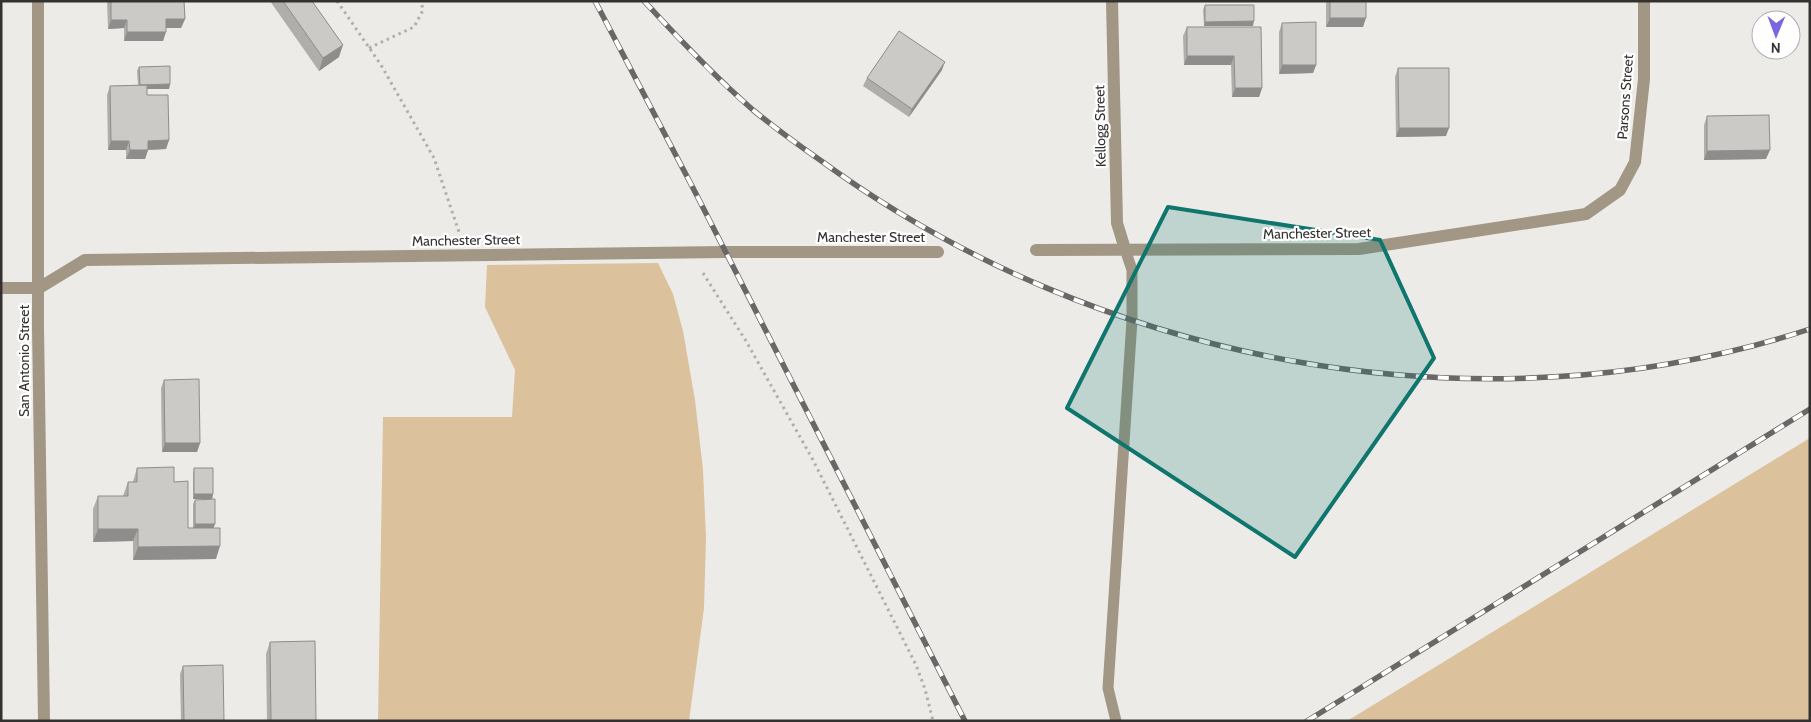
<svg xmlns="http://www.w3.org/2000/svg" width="1811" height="722" font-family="Cabin,sans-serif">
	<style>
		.green { fill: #dbc19c }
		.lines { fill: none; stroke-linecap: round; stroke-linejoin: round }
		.path { stroke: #afaeab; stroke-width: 3; stroke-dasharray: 2.5 4; stroke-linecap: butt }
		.service { stroke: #a29684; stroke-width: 11 }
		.minor { stroke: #a29684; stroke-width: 12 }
		.rail-casing { stroke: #696866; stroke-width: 5.5 }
		.rail { stroke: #fff; stroke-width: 4; stroke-dasharray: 11; stroke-linecap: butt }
		.wall { fill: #afaeab }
		.shaded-wall { fill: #8f8d8b }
		.building { fill: #cccac7; stroke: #8f8d8b }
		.marked { fill: #0f766e; fill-opacity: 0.2; stroke: #0f766e; stroke-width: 4; stroke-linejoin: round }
		.labels { text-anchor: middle; stroke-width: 4.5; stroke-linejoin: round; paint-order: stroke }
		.street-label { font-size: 14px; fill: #333231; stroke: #fff }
	</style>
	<rect width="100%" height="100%" fill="#edebe8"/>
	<path class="green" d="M658,263l15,31 10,37 12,69 8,70 3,67 -2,71 -15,113h-311l5,-304h129l3,-47 -30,-63 2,-42z
		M1810,438v283h-463z"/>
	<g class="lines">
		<path class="path" d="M337,1l44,64 53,93 26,77
			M369,48l45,-21 9,-17 -2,-9
			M703,273l43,68 67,119 103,205 9,24 8,32"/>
		<path class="service" d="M1116,721l-8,-33 24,-368v-50l-7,-21"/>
		<path class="minor" d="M38,1v327l6,393
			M1112,1l5,222 8,26
			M1036,250l323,-1 227,-35 34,-24 15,-28 9,-83v-78
			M1,288h38l46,-28 639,-8h214"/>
		<g class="rail-casing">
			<path id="rail" d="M595,1l97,185 273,535
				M644,1c35,38 70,75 109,109 22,18 44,34 67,50 279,204 659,277 990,169
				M1307,721l503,-312"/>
		</g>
		<use href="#rail" class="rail"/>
	</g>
	<path class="wall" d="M107,1h77l1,18 -4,9h-15l-3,13h-39v-13l-16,1z
		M270,1h42l27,56 -20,14z
		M1326,1h40l-3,26h-37z
		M1205,5l48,21h-49l-1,-16z
		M1282,23l34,42 -3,8 -34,1v-42z
		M1187,27h74l1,61 -3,9h-27l-1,-32h-47l-1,-29z
		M139,67l31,17 -1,5h-22v6l22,45 -3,9 -18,1 -3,9h-19v-9h-18l-1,-55 3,-9 28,-1 -1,-14z
		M1398,68l48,68 -50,1 -1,-60z
		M942,70l-33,47 -46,-31 4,-8z
		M1707,116l59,43 -62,1v-35z
		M164,380l36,63 -3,9h-35l-1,-64z
		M137,468l37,14 14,46h5v-24l2,-4 20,24 -2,4 3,31 -83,1v-19l-40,1v-33l5,-13h25l5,-14h5z
		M194,468l19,26 -1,5h-19v-26z
		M270,642l46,79h-49l-1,-67z
		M183,666l41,55h-43l-1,-47z"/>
	<path class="shaded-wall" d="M1330,18h36l-3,9h-37z
		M166,19h19l-4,9h-18z
		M111,20h16l-3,8 -16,1z
		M1254,21l-1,5h-49l1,-4z
		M127,32h39l-3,9h-39z
		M343,45l-4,12 -20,14 4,-13z
		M1187,56h47l-3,9h-47z
		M945,62l-3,8 -33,47 3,-8z
		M1282,65h34l-3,8 -34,1z
		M170,84l-1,5h-31l2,-4z
		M1235,88h27l-3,9h-27z
		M1399,128h50l-3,8 -50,1z
		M169,140l-3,9 -21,1 3,-9z
		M111,141h18l-3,9h-18z
		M130,150h18l-3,9h-19z
		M1770,150l-4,9 -62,1 3,-9z
		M165,443h35l-3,9h-35z
		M194,494h19l-1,5h-19z
		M195,524h20l-2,5h-20z
		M98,529h40l-5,12 -40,1z
		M220,546l-4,13 -83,1 5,-13z"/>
	<path class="building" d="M111,1h73l1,18h-19v13h-39v-12h-16z
		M283,1h29l31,44 -20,13z
		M1330,1h36v17h-36z
		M1205,5h49v16l-49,1z
		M1316,22v43h-34v-42z
		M1187,27h74l1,61h-27l-1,-32h-47z
		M899,31l46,31 -33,47 -45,-31z
		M170,66v18l-30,1 -1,-18z
		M1398,68h51v60h-50z
		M147,85v10h21l1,45 -21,1v9h-18l-1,-9h-18l-1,-55z
		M1769,115l1,35 -63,1v-35z
		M199,379l1,64h-35l-1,-63z
		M174,467v15l14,-1v47h32v18l-82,1v-18h-40v-33h30v-14h9v-14z
		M194,468h19v26h-19z
		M215,499v25h-20v-24z
		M315,641l1,80h-45l-1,-79z
		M223,665l1,56h-40l-1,-55z"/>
	<path class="marked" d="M1168,207l212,33 54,118 -139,199 -228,-149z"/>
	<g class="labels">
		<g class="street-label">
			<text transform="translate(1625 97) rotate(-86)" y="5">Parsons Street</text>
			<text transform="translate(1100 126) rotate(-91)" y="5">Kellogg Street</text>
			<text transform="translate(1317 233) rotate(-1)" y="5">Manchester Street</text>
			<text x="871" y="242">Manchester Street</text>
			<text transform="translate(466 240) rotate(-1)" y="5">Manchester Street</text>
			<text transform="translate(24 361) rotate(-90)" y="5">San Antonio Street</text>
		</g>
	</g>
	<rect width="1811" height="722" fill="none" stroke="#333231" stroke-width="5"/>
	<g transform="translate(1776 35) rotate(181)"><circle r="24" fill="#ffffff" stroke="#adadad"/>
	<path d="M0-4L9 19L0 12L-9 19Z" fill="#7967e2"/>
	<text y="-8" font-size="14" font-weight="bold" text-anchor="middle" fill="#333231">N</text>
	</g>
</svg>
